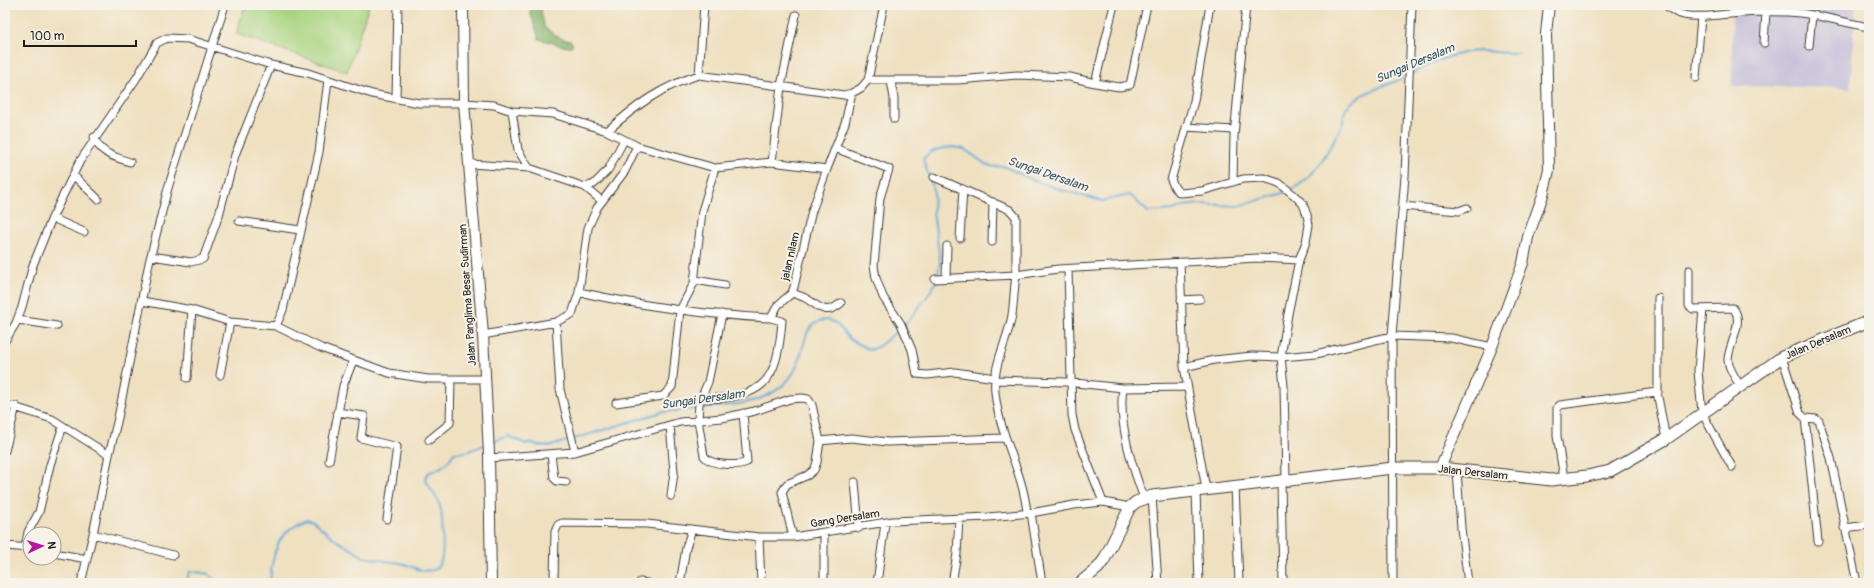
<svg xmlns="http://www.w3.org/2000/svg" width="1874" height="588" font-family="Pangolin,sans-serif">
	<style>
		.industrial { fill: #c5c0da }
		.green { fill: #a8d480; stroke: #62784e }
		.forest { fill: #86b66e; stroke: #516945 }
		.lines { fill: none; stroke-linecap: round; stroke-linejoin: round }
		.stream { stroke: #61a9d8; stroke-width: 2 }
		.street-casing { stroke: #3c3935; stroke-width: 9 }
		.secondary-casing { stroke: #3c3935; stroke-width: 12 }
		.primary-casing { stroke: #3c3935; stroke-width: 13 }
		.street { stroke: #fff; stroke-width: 7 }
		.secondary { stroke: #fff; stroke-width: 10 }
		.primary { stroke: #fff; stroke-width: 11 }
		.labels { text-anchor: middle; stroke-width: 4; stroke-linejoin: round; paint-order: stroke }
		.street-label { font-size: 11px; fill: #1c1c1c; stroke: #f7f3e8 }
		.water-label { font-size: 12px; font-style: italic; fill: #385467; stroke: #f7f3e8 }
	</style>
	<rect width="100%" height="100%" fill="#f7f3e8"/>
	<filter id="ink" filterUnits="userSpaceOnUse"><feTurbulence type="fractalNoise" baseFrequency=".025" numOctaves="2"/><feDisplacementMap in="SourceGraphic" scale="8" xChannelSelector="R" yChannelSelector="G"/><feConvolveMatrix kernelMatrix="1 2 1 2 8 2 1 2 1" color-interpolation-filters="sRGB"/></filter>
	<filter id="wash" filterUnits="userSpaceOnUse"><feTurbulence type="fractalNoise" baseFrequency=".012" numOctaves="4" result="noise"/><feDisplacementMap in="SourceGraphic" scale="16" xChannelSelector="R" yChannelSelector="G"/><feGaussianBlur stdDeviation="0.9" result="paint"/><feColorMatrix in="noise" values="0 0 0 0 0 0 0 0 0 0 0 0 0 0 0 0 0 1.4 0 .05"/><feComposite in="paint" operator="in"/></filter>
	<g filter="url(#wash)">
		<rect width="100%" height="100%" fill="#efe0c0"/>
		<path class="industrial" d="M1732,5h124l-6,83 -118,-2z"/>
		<path class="green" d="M245,5h124l-22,67 -111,-38z"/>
		<path class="forest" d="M531,5h12l-2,6 4,17 17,11 9,2 2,4 -6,2 -28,-8 -9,-27z"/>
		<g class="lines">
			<path class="stream" d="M1411,74c21,-11 43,-22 68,-23 13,0 27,3 40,2
				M1291,190c25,-13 37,-39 50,-63 3,-6 2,-13 5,-18 11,-18 44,-23 61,-33
				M904,326l22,-28 11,-17 3,-21 -7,-48 1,-21 -11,-32 7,-7 10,-3 12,-2 12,2 23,16 8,2 8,-1 30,14 29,10 40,11 28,-6 18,17 25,-2 11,-4 15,-2 39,2 49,-14
				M701,409c27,-4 59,-4 81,-23 19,-16 18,-35 26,-55 3,-6 11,-11 17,-11 13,-1 18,14 26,20 6,4 13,6 19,10l9,-4 21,-17
				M492,442l16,-6 18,8 4,-2 9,4h12l111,-34 34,-3
				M186,583l4,-12 19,3 7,9
				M270,583c2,-30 7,-52 37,-64l6,2 23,19 28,17 41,7 17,7 12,-1c2,-2 6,-5 7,-9 3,-10 2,-50 -2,-58 -4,-9 -10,-16 -14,-24l3,-6c12,-4 20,-9 26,-20l12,-1 18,-7"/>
		</g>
	</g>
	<g filter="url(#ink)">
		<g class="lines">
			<g class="street-casing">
				<path id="street" d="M1210,5l-16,96 -23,79 4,8 5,5 22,-2 41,-12 21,-1 15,5 15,12 9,9 4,11 2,10 -3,17 -7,18 -11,54 -7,43 3,29 2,94
					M1666,5c11,12 26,12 42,11 31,-3 61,-6 92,-3 23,3 46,10 69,14
					M1764,43l2,-31
					M1809,46l3,-31
					M699,75l5,-70
					M1696,78l5,-61
					M868,80h90l59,-5 53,2 25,6 19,-78
					M891,81l3,17v21
					M1095,83l24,4 11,-2 17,-80
					M396,99l2,-94
					M512,111l6,39 11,18
					M1186,127l48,3
					M94,137c6,17 21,20 36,25
					M637,146l78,22 57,-6 55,7 18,-46 7,-30
					M835,148l54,21 -9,29 -6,68 2,12 7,19 18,27 11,26 5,24 10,1 28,-3 40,6
					M772,162l9,-76 15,-71
					M470,164l59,4 56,19 9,-3 14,-14 16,-30
					M73,175l25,24
					M934,177l76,33 6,7v58l-81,4
					M1233,182l1,-46 12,-131
					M585,187l17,14
					M1402,206l57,5 8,-3
					M52,218l32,14
					M239,221l61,9
					M960,238l3,-49
					M992,242l1,-40
					M151,256l40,6 12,-3 16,-44 16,-60 36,-90
					M1180,262l4,105
					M1068,269l4,146 3,15 28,72
					M1689,270v36l4,3 40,-1c12,13 -4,36 -5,51 0,9 8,20 13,28
					M946,278l1,-32
					M695,280l30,5
					M579,292c63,14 127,23 192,26
					M792,293c5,2 10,3 15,6 13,8 19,17 34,4
					M1181,300l19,-1
					M142,301l50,9 38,12 46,4 45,22 68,25 39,6h56
					M1703,309l-5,62 4,42 30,54
					M722,314l-14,68 -9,21 -1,17 6,36c7,10 34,10 43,6l-4,-49
					M18,320l39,6
					M556,322l4,67 15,63
					M276,326l7,-16 36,-158 9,-72
					M483,335l73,-13 16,-8 7,-22 9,-64 9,-20 28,-37 12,-25 -30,-15
					M5,341l11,-18 6,-16 11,-42 19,-47 28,-57 56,-82 21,-36 10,-5 21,1 83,26 37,8 64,21 47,9h45l30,2 18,6 41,3 54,17c30,-26 55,-45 92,-56l145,20 8,-2 9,-5 7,-8 16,-75
					M1782,357l18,56 5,5 11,1 3,2 12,37 26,125
					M220,375l10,-53
					M187,378l5,-68
					M995,380l71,2 57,6
					M1658,392v-94
					M700,399c64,-1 77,-15 82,-78l-11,-3 7,-13 14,-12 2,-6 18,-76 15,-42
					M616,403l47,-7 9,-9 8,-77 14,-27 8,-72 13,-43
					M5,404l47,15 57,36
					M337,412l27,4 -3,22 36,9 -10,72
					M1805,418l13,123
					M670,425l4,47 -3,24
					M429,440l21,-17 1,-44
					M820,441l31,-3 37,4 116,-4
					M5,451l11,-45
					M551,454l3,24 3,3 9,1
					M489,458l86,-6 105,-30 42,-4 33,-7 35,-12 12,-1 6,1 4,6 8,36 -3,21 -3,8 -6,5 -21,9 -5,8 11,45
					M329,461l14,-75 10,-25
					M1457,471l4,57 7,55
					M1564,478l-7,-42v-28l3,-3 97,-13 9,47
					M1281,480l2,103
					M855,482l4,46
					M1235,486l4,97
					M1206,489l-22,-122 30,-7 38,-4 29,1 35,-3 76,-18 59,2 41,9
					M1196,490l3,93
					M1152,496l6,87
					M1144,498c-12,-31 -26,-76 -21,-110l64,-1
					M1027,513c-4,-43 -28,-77 -32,-121 -3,-26 13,-52 17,-77 2,-13 2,-27 4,-40l42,-6 200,-11 41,2
					M1031,513l11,70
					M1844,528l25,-3
					M824,533v50
					M93,534l80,21
					M759,537l2,46
					M5,546l25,2
					M25,548l3,-16 11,-20 11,-47 13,-39
					M54,553l33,6
					M640,582l7,1
					M81,583l12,-49 16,-79 9,-37 31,-155 19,-75 57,-183
					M554,583l1,-51 3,-7 4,-2 85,1 112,13h34l100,-16 96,-4 42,-4 43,-8 29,-3 27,5
					M680,583l6,-35 6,-19
					M877,583l8,-60
					M952,583l5,-29 2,-35
					M1393,583l-1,-247 13,-160 7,-171"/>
			</g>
			<g class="secondary-casing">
				<path id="secondary" d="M463,5l1,98 19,232 6,119 2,129
					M1440,468l52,-121 31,-84 5,-26 15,-42 6,-25 -3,-136 3,-29"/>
			</g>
			<g class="primary-casing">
				<path id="primary" d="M1080,583l18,-15 6,-8 26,-53 6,-5 16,-6 241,-28h47l111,12 36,-4 23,-5 56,-32 116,-82 87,-36"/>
			</g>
			<use href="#street" class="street"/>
			<use href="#secondary" class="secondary"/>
			<use href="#primary" class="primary"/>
		</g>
	</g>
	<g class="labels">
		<g class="street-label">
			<text transform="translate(790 256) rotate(-77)" y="4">jalan nilam</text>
			<text transform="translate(467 295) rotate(-94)" y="4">Jalan Panglima Besar Sudirman</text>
			<text transform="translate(1818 342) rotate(-23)" y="4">Jalan Dersalam</text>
			<text transform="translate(1473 472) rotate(6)" y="4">Jalan Dersalam</text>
			<text transform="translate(845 518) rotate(-9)" y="4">Gang Dersalam</text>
		</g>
		<g class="water-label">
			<text transform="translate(1415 63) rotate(-23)" y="4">Sungai Dersalam</text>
			<text transform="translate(1048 174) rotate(19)" y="4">Sungai Dersalam</text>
			<text transform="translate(703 399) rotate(-8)" y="4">Sungai Dersalam</text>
		</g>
	</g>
	<rect width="1874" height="588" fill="none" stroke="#f7f3e8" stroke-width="20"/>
	<g transform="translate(42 546) rotate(86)"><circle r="19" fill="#f7f3e8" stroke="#9f9d96"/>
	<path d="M0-3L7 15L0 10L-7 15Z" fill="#b5179e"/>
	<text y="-6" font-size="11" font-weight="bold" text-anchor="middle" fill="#1c1c1c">N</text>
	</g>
	<path d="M24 40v6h112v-6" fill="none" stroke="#1c1c1c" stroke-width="2"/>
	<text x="30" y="40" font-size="12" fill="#1c1c1c" stroke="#f7f3e8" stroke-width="3" paint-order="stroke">100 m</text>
</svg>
